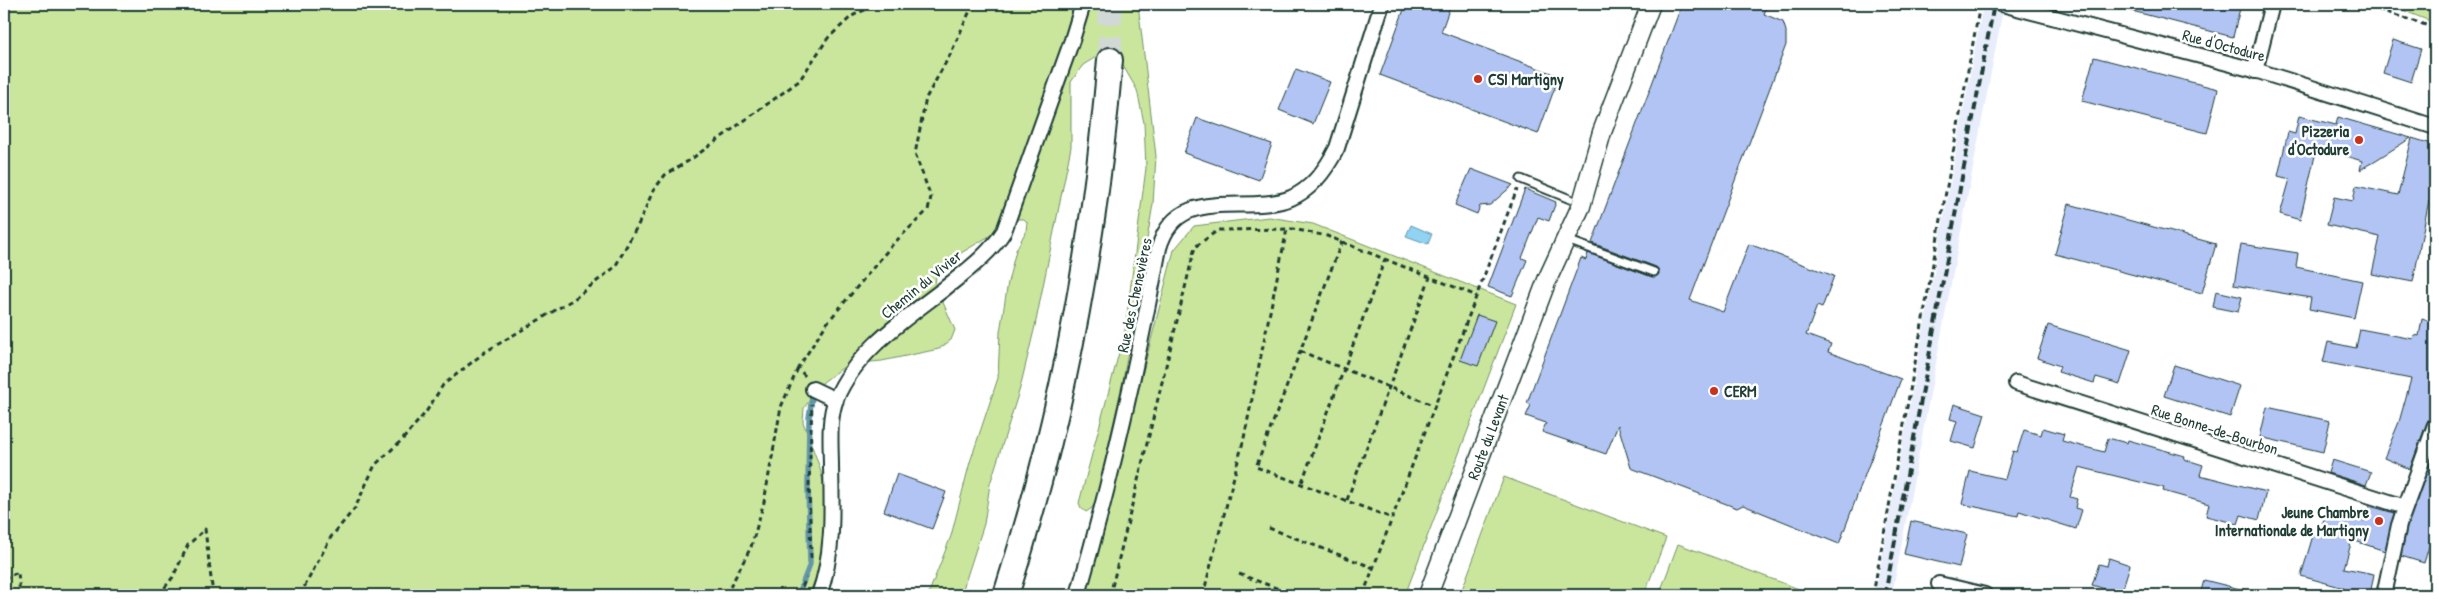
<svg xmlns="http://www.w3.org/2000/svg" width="2439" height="599" font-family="'Patrick Hand',sans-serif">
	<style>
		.built { fill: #e8edfc }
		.green { fill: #cae69d; stroke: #749268 }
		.water { fill: #91d3f3; stroke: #6397a7 }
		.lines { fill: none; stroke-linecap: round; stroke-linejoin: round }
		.stream { stroke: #6397a7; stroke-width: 5.5 }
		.building { fill: #b2c4f4; stroke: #1f3d34 }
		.trunk-tunnel { stroke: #d2d8d6; stroke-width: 24; stroke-dasharray: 24 12; stroke-linecap: butt }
		.service-casing { stroke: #1f3d34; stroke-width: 11 }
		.minor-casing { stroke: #1f3d34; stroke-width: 18 }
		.tertiary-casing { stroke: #1f3d34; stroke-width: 21 }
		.trunk-casing { stroke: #1f3d34; stroke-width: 28 }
		.path { stroke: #1f3d34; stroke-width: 3; stroke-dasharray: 5 4; stroke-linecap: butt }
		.service { stroke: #fff; stroke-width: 7 }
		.minor { stroke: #fff; stroke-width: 14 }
		.tertiary { stroke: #fff; stroke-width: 18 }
		.trunk { stroke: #fff; stroke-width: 24 }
		.rail { stroke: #1f3d34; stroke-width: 4; stroke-dasharray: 8 4; stroke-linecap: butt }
		.poi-dot { fill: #c8321e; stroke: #fff; stroke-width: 2 }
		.labels { text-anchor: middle; stroke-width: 5; stroke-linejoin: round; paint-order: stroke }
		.street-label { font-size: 16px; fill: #1f3d34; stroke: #fff }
		.poi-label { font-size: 16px; font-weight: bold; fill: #1f3d34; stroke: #fff; text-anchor: start }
	</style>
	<rect width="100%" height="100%" fill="#fff"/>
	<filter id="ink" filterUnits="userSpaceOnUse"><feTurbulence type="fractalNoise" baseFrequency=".02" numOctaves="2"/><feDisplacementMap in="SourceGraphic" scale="10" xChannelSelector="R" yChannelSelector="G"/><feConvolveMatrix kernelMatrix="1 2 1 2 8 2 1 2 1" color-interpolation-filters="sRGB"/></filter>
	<g filter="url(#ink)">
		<path class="built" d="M1983,4h21l-112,591h-17z"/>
		<path class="green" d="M4,4h1134l18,152 -3,48 -30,177 -27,120 -4,7 -6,4 -5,-4 -2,-5 46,-173 21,-162 -2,-45 -7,-33 -19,-33 -17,-3 -18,11 -12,17v65l-36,179 -15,62 -30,96 -6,40 -23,71h-33l23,-59 19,-74 28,-84 2,-46 8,-50 8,-32 10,-19 1,-9 -3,-3h-6l-72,43 -9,9 -2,13 20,46 -4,10 -12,9 -57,12 -34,3 -25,18 -19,26 -1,14 17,46 7,33 -1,34 -6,31 -11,29h-805z
			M2404,4h31v19l-33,-13z
			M1269,217l44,7 203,80 -111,291h-319l88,-345 20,-24z
			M1504,477l162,61 -22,57h-184z
			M1678,544l137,51h-156z"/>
		<path class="water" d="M1411,225l21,9 -4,10 -22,-8z"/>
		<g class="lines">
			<path class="stream" d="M798,595l12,-31 -2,-78 1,-68 4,-28"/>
		</g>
		<path class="building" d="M1406,4h45l-10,28 118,44 -21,58 -158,-59z
			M1682,4h86l-4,10 19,8 3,9v14l-96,255 33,12 26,-68 85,32 -12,32 -5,-2 -11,29 25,9 -3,8 73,27 -62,165 -96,-39 -6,3 -106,-40 -13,-43 -12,29 -64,-22 4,-9 -20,-7 5,-11 -4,-2 54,-145 5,2 2,-7 64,24 7,-3 -3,-7 -64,-24z
			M2124,4h117l-8,33 -109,-28z
			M2393,40l28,9 -10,33 -28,-9z
			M2094,57l124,32 -11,44 -125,-32z
			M1296,69l34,13 -17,42 -34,-14z
			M2299,116l37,9 2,-8 73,21 -51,32 2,-9 -45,-14 -17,73 -20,-6 10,-35 -12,-3 10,-44 7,2z
			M1197,118l75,26 -13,36 -75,-27z
			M2412,138l23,7v57l-6,-2 -16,82 -41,-8 8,-37 -53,-12 7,-28 19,4 3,-15 42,9z
			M1471,169l42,16 -23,20 -10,1 -3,8 -22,-9z
			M1525,189l31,13 -7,19 -11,-4 -16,41 5,2 -15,36 -24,-9z
			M2069,204l147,40 -14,49 -147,-39z
			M2241,244l57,9 -2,14 66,14 -8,37 -45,-9 2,-11 -77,-13z
			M2216,291l26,6 -4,15 -25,-5z
			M1477,315l18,6 -17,45 -18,-6z
			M2422,319l13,4v93l-8,6 -17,47 -26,-11 15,-36 12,-43 -88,-17 5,-20 28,6 4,-19 53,10 1,-4 5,1z
			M2048,325l83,25 -11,34 -24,-7 -2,6 -36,-11 2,-6 -23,-8z
			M2174,365l66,21 -10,31 -66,-21z
			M1954,404l31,10 -10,34 -24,-7 6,-20 -7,-2z
			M2267,407l63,14 -7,31 -63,-15z
			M2043,428l21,6 -2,7 42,11 4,-14 19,5 1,-3 57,16 -1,3 19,6 -3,10 66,17 -7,28 -18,-5 -3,9 -32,-8 3,-12 -46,-13 1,-3 -85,-21 -9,30 7,2 -2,9 7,2 -6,19 -57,-18 -1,5 -56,-12 8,-33 35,8 8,-28 4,1 7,-22 17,5z
			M2435,450v77l-11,36 -23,-7 6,-29z
			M2332,460l39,12 -5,13 -38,-12z
			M897,474l49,18 -14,37 -48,-18z
			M2370,506l24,7 -9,38 -33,-11 -8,28 30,6 -4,21h-27l1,-7 -43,-12 13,-44 6,1 6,-22 39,10z
			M1911,521l56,13 -8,33 -55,-13z
			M2109,558l21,7 -9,29 -29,-9 7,-21 8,2z
			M2204,580l40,10 -1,5h-43z"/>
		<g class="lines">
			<path class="trunk-tunnel" d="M1110,60v-56"/>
			<g class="service-casing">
				<path id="service" d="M1521,179l49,20
					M1567,240l87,32"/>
			</g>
			<g class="minor-casing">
				<path id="minor" d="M2002,4l256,67 177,56
					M2255,71l17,-67
					M2016,383l389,124
					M813,389l23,11
					M1939,584l46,11
					M819,595c15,-42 13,-84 12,-128 0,-21 -3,-47 5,-68 19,-47 69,-80 108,-110 21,-17 45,-34 60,-58l68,-191 11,-36
					M1078,595c33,-114 59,-230 81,-347 18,-65 86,-32 132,-50 21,-9 36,-30 46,-50l45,-144
					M2384,595l15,-70 36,-100"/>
			</g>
			<g class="tertiary-casing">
				<g id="tertiary">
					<path id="s1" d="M1428,595l119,-315 34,-74 21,-74 49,-128"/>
				</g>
			</g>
			<g class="trunk-casing">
				<path id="trunk" d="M1006,595c56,-175 89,-352 104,-535"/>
			</g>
			<path class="path" d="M2361,4l74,24
				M1342,241l-86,226 136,51
				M1300,351l135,55
				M805,376l-7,-8 29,-45 66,-79 35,-34 3,-13 -16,-43 11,-56 25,-45 22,-49
				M1302,482l83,-223
				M1347,500l83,-223
				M1269,528l105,40
				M811,558l-2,-72 3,-82
				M1239,574l56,21
				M4,579l14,-7 2,23
				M159,595l14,-18 15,-32 17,-16 8,66
				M300,595l31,-58 24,-29 20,-43 28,-26 23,-27 17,-27 42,-33 89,-53 41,-32 24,-44 14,-32 12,-16 25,-15 109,-79 29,-43 24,-22 25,-12
				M726,595l25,-48 13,-45 17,-95 17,-39
				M799,595l7,-17
				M1110,595l85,-348 23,-17 75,-1 34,7 150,60
				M1203,595l41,-157 43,-209
				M1363,595l154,-406
				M1873,595l107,-591"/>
			<use href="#service" class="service"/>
			<use href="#minor" class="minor"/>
			<use href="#tertiary" class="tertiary"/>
			<use href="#trunk" class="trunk"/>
			<path class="rail" d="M1885,595l109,-591"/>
		</g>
	</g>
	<g class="poi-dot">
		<circle cx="1478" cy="79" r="5"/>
		<circle cx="2359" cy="140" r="5"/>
		<circle cx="1714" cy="391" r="5"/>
		<circle cx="2379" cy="521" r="5"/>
	</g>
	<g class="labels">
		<g class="street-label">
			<text transform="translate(2224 45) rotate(15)" y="6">Rue d'Octodure</text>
			<text transform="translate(921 284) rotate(-39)" y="6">Chemin du Vivier</text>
			<text transform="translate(1134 295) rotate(-78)" y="6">Rue des Chenevières</text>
			<text transform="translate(2215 429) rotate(18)" y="6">Rue Bonne-de-Bourbon</text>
			<text dy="6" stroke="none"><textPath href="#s1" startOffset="169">Route du Levant</textPath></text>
		</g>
		<g class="poi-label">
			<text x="1488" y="85">CSI Martigny</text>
			<text x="2349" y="137" text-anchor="end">Pizzeria<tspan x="2349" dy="18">d'Octodure</tspan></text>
			<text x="1724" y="397">CERM</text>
			<text x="2369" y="518" text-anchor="end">Jeune Chambre<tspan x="2369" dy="18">Internationale de Martigny</tspan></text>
		</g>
	</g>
	<rect width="2439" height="599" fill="none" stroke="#fff" stroke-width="20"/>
	<rect x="10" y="10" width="2419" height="579" fill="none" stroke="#1f3d34" stroke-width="2" filter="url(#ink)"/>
</svg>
